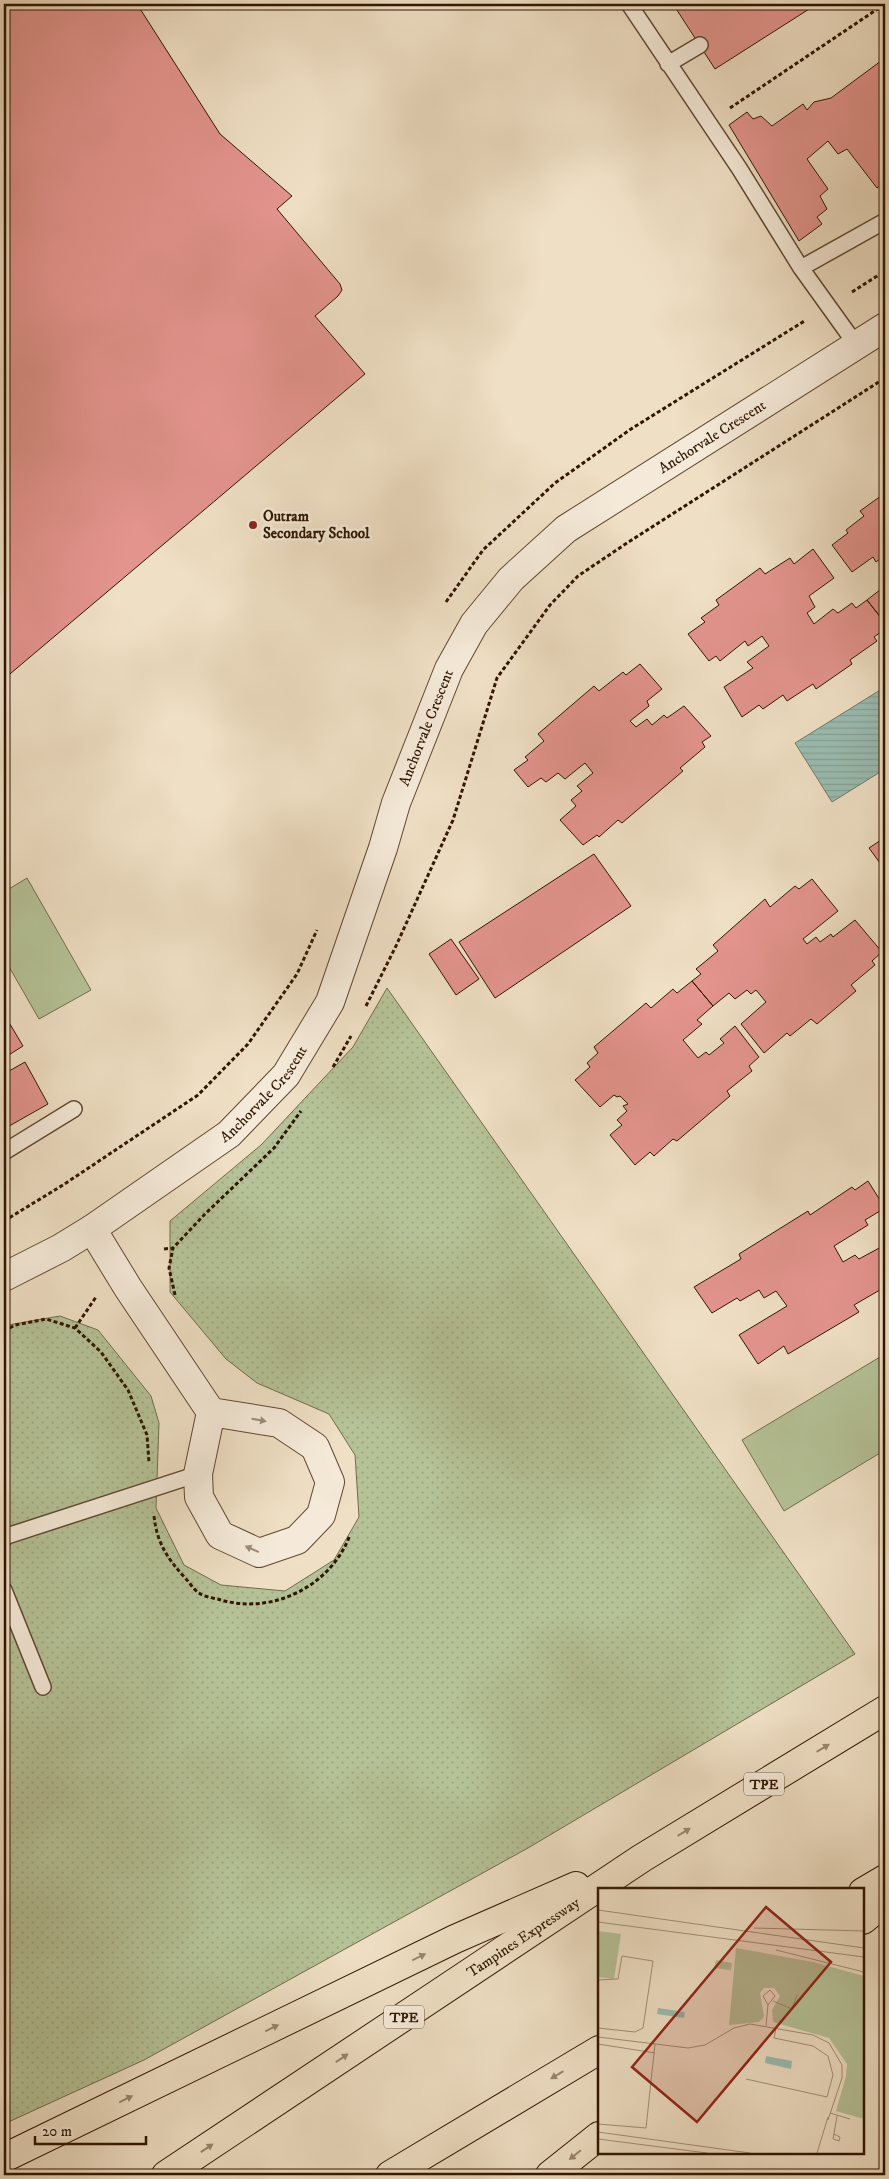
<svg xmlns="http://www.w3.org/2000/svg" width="889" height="2179" font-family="'IM FELL DW Pica',serif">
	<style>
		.grass { fill: url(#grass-dots); stroke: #726c4c }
		.garden { fill: #b5c297; stroke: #726c4c }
		.water { fill: url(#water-rules); stroke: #707a6b }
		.building { fill: #e3948d; stroke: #301600 }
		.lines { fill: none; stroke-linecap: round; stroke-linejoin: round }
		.lane-casing { stroke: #604831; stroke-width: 18 }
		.street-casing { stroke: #604831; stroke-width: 30 }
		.highway-casing { stroke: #301600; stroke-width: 30 }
		.path { stroke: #301600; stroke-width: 3; stroke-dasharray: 4 2.5; stroke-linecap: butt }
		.lane { stroke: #f5ead9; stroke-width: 15 }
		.street { stroke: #f5ead9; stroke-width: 28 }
		.highway { stroke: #efdfc4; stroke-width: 28 }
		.oneway { fill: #9c8b77 }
		.oneway2 { fill: #99856c }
		.poi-dot { fill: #8f2418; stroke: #f5ead9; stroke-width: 2 }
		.labels { text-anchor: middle; stroke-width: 5; stroke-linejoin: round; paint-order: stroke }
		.shield { fill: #f5ead9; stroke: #6b5641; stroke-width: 1 }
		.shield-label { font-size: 14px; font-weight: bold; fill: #301600 }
		.street-label { font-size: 15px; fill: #301600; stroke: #f5ead9 }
		.poi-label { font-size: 15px; font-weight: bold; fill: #301600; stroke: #f5ead9; text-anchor: start }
		.inset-road { fill: none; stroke: #a38f76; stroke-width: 1 }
		.view { fill: #8f2418; fill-opacity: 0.15; stroke: #8f2418; stroke-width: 2.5 }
		.inset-edge { fill: none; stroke: #301600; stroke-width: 2.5 }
	</style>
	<defs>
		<pattern id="grass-dots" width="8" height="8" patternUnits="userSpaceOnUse" patternTransform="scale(1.25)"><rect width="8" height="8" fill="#b5c297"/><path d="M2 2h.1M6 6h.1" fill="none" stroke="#9ca680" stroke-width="1.8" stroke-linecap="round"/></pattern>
		<pattern id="water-rules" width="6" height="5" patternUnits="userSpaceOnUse" patternTransform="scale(1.25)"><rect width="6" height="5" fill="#9abdb2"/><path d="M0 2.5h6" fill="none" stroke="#85a297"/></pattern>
	</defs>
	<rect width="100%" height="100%" fill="#efdfc4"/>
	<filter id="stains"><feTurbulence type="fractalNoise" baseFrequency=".004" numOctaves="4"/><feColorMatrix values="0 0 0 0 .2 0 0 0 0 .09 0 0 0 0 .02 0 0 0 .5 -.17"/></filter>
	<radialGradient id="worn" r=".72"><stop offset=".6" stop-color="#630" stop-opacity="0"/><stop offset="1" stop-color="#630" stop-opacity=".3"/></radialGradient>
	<path class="grass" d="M387,988l468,666 -327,194 -384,212 -140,64v-796l4,-3 52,-9 38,14 53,66 8,27 -3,85 28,57 37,20 64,6 49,-31 25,-43 -4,-62 -26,-41 -72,-31 -31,-24 -56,-67v-71l91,-76 92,-98z"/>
	<path class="garden" d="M27,878l64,112 -52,29 -35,-61v-66z
		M885,1354v96l-101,61 -42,-71z"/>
	<path class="water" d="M885,687v82l-53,33 -37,-59z"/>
	<path class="building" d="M4,4h133l83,130 72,62 -15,13 63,75 2,6 -4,6 -23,20 50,58 -361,305z
		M673,4h144l-102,65z
		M885,58v124l-8,6 -30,-39 -9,5 -10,-13 -21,18 21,30 -8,7 7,13 -10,8 5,7 -23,17 -70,-116 18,-13 6,7 8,-3 11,10 31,-22 4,6 7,-8 17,-4z
		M885,493v62l-9,7 -3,-5 -21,15 -20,-27 16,-12 -2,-3 18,-14 -4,-5z
		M813,549l21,29 -25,18 6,11 -8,6 7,11 19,-15 5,4 14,-10 4,5 11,-8 18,23v6l-11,8 3,4 -27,19 2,4 -36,25 -3,-5 -26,17 -4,-6 -20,14 -4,-4 -17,12 -18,-30 29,-19 -6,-6 22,-16 -7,-10 -14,10 -3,-5 -25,20 -4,-5 -7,5 -21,-27 17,-12 -4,-4 18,-13 -3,-5 44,-32 5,6 25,-16 4,6z
		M885,586v37l-18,-23z
		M640,664l22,25 -15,12 2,5 -19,15 6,6 11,-8 5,6 12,-10 3,3 17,-12 27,30 -9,6 3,5 -25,21 3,3 -61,52 -4,-3 -19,17 -2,-2 -14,10 -23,-25 16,-14 -5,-6 11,-9 -5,-5 16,-13 -8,-10 -20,16 -7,-6 -12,9 -5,-4 -13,9 -14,-17 14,-10 -3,-3 19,-16 -6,-7 56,-48 5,5 24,-19 3,3z
		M885,830v40l-16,-22 15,-10 -3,-6z
		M594,854l37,52 -136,92 -36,-56z
		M812,879l26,32 -35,28 4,5 9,-7 4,5 11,-8 2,3 22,-17 27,32 -10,9 3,4 -24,20 5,6 -39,33 -6,-5 -21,17 -3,-3 -23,20 -23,-29 25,-22 -10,-12 -5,4 -4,-4 -12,9 -6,-6 -16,13 -21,-25 9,-7 -5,-5 22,-18 -5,-6 52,-46 5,8 25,-21 4,3z
		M451,939l28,40 -23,16 -27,-41z
		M692,981l21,25 -16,14 5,4 -19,16 15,18 8,-6 3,3 15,-12 -4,-4 15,-13 24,31 -10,9 3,5 -25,20 3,5 -53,45 -4,-2 -19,17 -4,-4 -15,13 -25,-30 12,-10 -5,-5 10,-9 -4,-5 5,-2 -8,-8 -3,1 -3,-2 -14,12 -25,-27 15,-13 -3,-4 11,-10 -4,-6 52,-44 5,5 22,-19 4,4z
		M4,1014l19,32 -19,12z
		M4,1062l5,9 16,-9 23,42 -44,25z
		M868,1181l17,27 -20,12 3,5 -34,21 9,16 12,-7 4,4 22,-12 4,8v32l-31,18 5,7 -71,42 -4,-8 -26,18 -19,-29 48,-29 -11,-15 -12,7 -5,-8 -19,11 -3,-3 -25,15 -18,-26 47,-28 -2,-5 69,-43 2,4 42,-28 3,3z"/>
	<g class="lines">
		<g class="lane-casing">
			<path id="lane" d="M629,4l110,164 62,100 56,78
				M668,64l32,-19
				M801,268l84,-47
				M4,1152l70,-43
				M4,1539l3,-3 191,-62
				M4,1590l39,97"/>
		</g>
		<g class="street-casing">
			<g id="street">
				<path d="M92,1229l36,59 83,124 -13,62 1,23 21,38 39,18 38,-13 24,-25 9,-33 -15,-35 -36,-24 -68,-11"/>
				<path id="s1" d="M4,1277l57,-29 31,-19 137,-95 57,-59 44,-73 53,-154 13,-45 53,-134 25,-45 37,-45 55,-50 319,-202"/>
			</g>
		</g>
		<g class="highway-casing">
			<g id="highway">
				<path d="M863,1892l22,-13"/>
				<path d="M863,1920l22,-18"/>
				<path d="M4,2158l451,-219 121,-53"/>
				<path id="s2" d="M166,2175l476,-317 243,-148"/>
				<path d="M390,2175l209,-125"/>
				<path d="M550,2175l49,-39"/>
			</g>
		</g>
		<path class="path" d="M730,108l155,-104
			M852,292l33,-21
			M446,602l37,-52 72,-67 76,-54 175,-109
			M366,1006l30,-60 57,-126 44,-142 53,-73 28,-29 49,-33 258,-165
			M333,1067l18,-31
			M4,1221l59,-36 135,-90 50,-51 49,-70 20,-44
			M164,1249l9,-1
			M175,1295l-6,-27 4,-20 32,-34 69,-66 27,-37
			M75,1328l21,-31
			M4,1331l11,-6 31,-6 29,9 26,24 27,38 19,45 2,28
			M154,1516c3,28 14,43 32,63 4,4 8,11 13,14 5,4 15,5 22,7 52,15 110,-14 129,-65"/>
		<use href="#lane" class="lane"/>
		<use href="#street" class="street"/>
		<use href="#highway" class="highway"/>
	</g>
	<defs><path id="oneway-solid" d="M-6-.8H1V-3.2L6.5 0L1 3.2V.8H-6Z" transform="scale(1.25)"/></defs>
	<g class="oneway">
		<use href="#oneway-solid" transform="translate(259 1420) rotate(10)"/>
		<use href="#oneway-solid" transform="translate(252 1549) rotate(-156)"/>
	</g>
	<g class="oneway2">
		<use href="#oneway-solid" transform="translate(823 1748) rotate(-31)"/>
		<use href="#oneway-solid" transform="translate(684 1832) rotate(-31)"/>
		<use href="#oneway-solid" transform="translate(419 1957) rotate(-26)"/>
		<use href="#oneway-solid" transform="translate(272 2028) rotate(-26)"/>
		<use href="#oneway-solid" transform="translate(342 2058) rotate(-34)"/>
		<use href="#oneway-solid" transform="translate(557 2075) rotate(149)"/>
		<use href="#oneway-solid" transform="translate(126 2099) rotate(-26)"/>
		<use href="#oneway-solid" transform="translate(207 2148) rotate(-34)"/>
		<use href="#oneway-solid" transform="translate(575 2155) rotate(141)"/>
	</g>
	<circle class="poi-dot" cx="253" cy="525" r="5"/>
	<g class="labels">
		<g class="shield">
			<rect x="744" y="1772.5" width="40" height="23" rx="4"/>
			<rect x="384" y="2005.5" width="40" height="23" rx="4"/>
		</g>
		<g class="shield-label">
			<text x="764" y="1789">TPE</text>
			<text x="404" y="2022">TPE</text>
		</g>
		<g class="street-label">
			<text dy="5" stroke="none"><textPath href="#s1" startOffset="1145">Anchorvale Crescent</textPath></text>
			<text dy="5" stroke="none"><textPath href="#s1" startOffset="725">Anchorvale Crescent</textPath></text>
			<text dy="5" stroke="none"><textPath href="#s1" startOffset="320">Anchorvale Crescent</textPath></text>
			<text dy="5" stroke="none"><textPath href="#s2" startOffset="429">Tampines Expressway</textPath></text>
		</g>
		<g class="poi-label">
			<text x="263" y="521">Outram<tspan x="263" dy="17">Secondary School</tspan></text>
		</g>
	</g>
	<g transform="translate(598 1888)">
		<rect width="266" height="266" fill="#efdfc4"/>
		<path d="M138,60l77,14 51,14v143l-28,-8 10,-35 1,-12 -18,-26 -56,-16 -1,-12 8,-14 -6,-8h-10l-4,5 4,24 -5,5 -30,3z" fill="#b5c297"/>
		<path d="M0,43l23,3 -7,45 -16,-2z" fill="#b5c297"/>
		<path d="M118,72l16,3 -1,7 -17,-2z" fill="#b5c297"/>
		<path d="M60,120l27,4 -1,6 -27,-4zM168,168l26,5 -1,8 -26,-6z" fill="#9abdb2"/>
		<path class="inset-road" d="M0,22l266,38M0,34l266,35M156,40l110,3M178,62l88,22M0,92l20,-1 4,-23 31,5 -10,67 -8,4 -37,-4M175,113l19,8 5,-14M168,138l2,-21 7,-9 -5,-6 -7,6 5,9M0,149l90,11 17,-3 29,-17 16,-4 63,11 16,8 13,22v13l-14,42M0,156l57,9M148,191l81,18 6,-22 -5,-19 -15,-10 -39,-8 2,-10M232,225l20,6M0,236l48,4 9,-84M0,244l152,21M236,246l6,3 -1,4 -6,-2 4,-23M0,251l109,14M219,265l11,-36"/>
		<path class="view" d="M168,19l65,55 -134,160 -65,-55z"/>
		<rect width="266" height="266" class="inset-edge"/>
	</g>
	<rect width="889" height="2179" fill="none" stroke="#efdfc4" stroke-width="20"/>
	<rect x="5" y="5" width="879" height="2169" fill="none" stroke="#301600" stroke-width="2.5"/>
	<rect x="10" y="10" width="869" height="2159" fill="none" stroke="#301600"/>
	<path d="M35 2136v8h111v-8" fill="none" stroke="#301600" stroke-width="2.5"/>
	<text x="42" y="2136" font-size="15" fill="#301600" stroke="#f5ead9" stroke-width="4" paint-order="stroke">20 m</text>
	<rect width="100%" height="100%" filter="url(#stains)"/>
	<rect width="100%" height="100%" fill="url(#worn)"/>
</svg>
